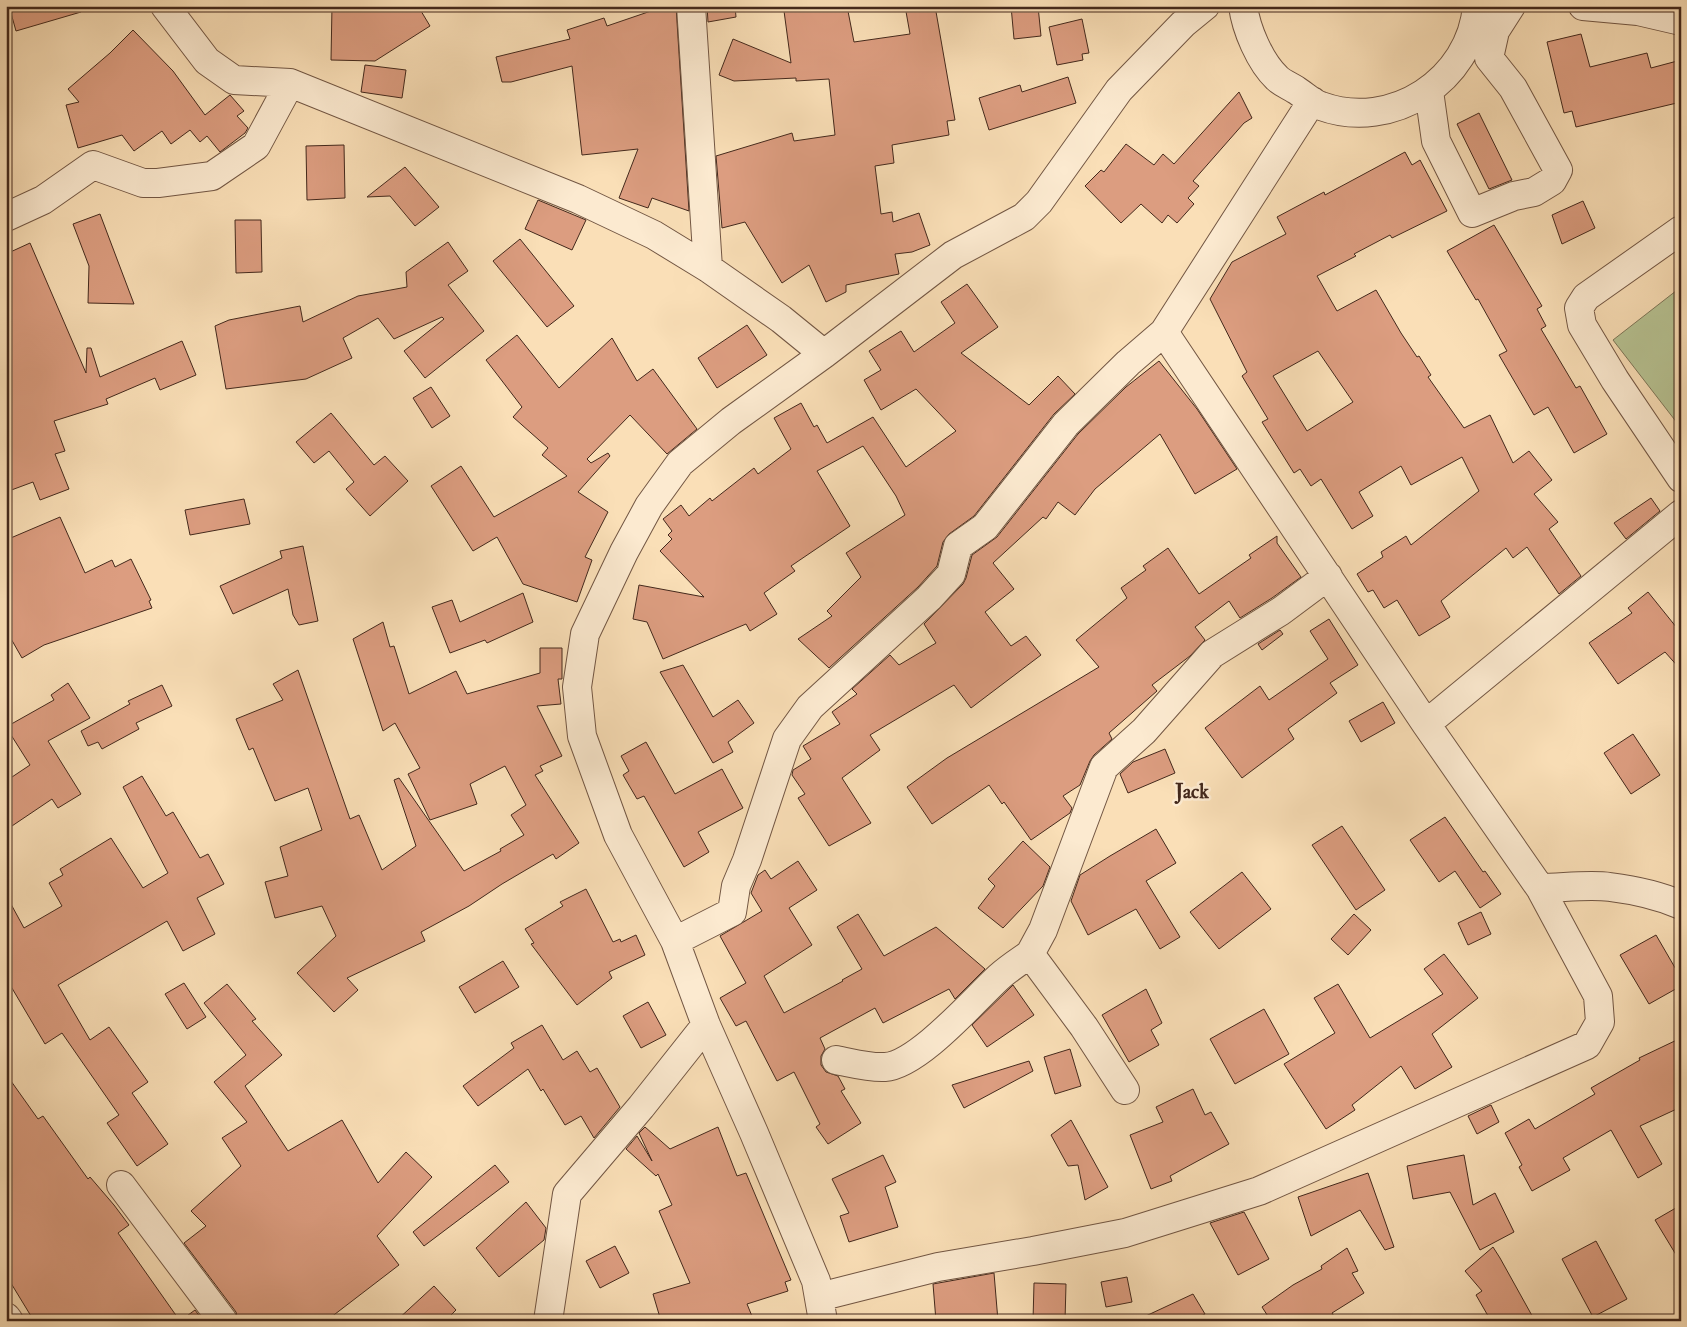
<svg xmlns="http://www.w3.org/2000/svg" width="1687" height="1327" font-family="'IM FELL Double Pica',serif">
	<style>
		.green { fill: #b7c393; stroke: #7e7658 }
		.building { fill: #dc9d80; stroke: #44291c; fill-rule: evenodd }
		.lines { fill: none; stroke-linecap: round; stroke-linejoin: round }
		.minor-casing { stroke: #725643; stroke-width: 30 }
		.minor { stroke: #fcead0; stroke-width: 28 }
		.labels { text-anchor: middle; stroke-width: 5; stroke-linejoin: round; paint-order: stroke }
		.district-label { font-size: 20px; font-weight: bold; fill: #44291c; stroke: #fcead0 }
	</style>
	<rect width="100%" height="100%" fill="#fadfb7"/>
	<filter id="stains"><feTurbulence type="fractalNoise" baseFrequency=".004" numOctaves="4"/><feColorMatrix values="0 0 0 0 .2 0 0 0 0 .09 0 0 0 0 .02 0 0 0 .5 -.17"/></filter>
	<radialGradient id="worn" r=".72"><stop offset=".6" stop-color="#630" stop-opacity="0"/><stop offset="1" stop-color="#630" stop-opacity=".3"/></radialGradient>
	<path class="green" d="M1681,287v141l-68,-88z"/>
	<path class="building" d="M9,6h71l1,6 -65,19z
		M332,6h86l12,20 -55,35 -44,-1z
		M650,6h26l13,205 -37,-13 -4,10 -29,-10 19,-49 -56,6 -10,-89 -61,16h-9l-6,-25 74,-18 -3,-9 37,-12 3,8 44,-15z
		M707,6h28l1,11 -28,5z
		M819,6h28l7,36 56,-8 -5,-28h30l20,114 -8,1 2,14 -57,10 2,18 -19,3 6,48 11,-2 1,10 26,-9 11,32 -18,7 -17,2 4,20 -53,11v7l-20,10 -17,-37 -27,18 -37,-61 -23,6 -6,-72 76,-23 2,8 41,-6 -6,-56 -33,2v-3l-62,3 -15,-6 14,-36 58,24 -7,-52z
		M1011,6h27l3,30 -27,3z
		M1082,19l7,34 -7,1 1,6 -26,5 -8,-38z
		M133,30l40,41 32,44 25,-20 14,16 -7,5 11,12 -3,5 -25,19 -13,-16 -7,6 -10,-12 -19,14 -9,-13 -28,20 -12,-16 -44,13 -12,-43 13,-3 -11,-13 42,-36z
		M1581,34l9,33 57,-14 4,15 30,-8v42l-105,25 -4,-16 -8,2 -17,-71z
		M365,65l41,5 -4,28 -41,-6z
		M1068,77l8,26 -87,27 -10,-32 41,-13 2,7z
		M1239,92l13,26 -8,5 -51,58 6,5 -11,12 6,6 -17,19 -9,-8 -6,8 -21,-19 -20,19 -36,-37 16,-16 3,2 22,-28 28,21 9,-11 11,10z
		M1479,113l33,67 -23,9 -32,-65z
		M344,145l1,53 -38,2 -1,-54z
		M1405,152l7,13 8,-5 27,51 -55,27 -2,-3 -36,19 2,2 -39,20 20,35 39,-21 25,43 16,24 2,-1 12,19 -3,2 36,51 26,-13 23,48 16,-12 23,29 -18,14 24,28 -9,7 32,47 -22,18 -32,-47 -14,11 -7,-10 -65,53 9,16 -31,19 -22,-36 -13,8 -11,-18 -5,2 -11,-18 26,-17 -2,-5 25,-16 5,9 68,-54 -17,-34 -51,28 -10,-19 -42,26 14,24 -21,13 -31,-50 -10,7 -11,-17 -6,4 -32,-51 6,-3 -26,-43 5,-4 -37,-73 22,-37 54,-28 -9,-17 47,-25 1,3zM1318,351l35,51 -46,29 -34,-55z
		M405,167l34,40 -24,19 -25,-30 -23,1z
		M538,200l48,20 -14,30 -47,-21z
		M1583,201l12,27 -33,16 -10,-29z
		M100,214l34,90 -46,-1 1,-37 -16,-42z
		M235,220h26l1,52 -26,1z
		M1494,225l48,81 -5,3 9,17 -5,3 35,59 4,-2 27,48 -33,19 -26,-46 -14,8 -35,-60 8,-4 -29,-52 -2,1 -29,-49z
		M520,239l54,67 -27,21 -54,-66z
		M448,242l20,29 -20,14 36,46 -59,47 -21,-27 40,-32 -2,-2 -48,22 -16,-21 -35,20 9,20 -46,21 -80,10 -11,-63 14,-6 71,-14 3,16 55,-26 49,-9 -1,-15z
		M30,243l56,130 1,-25h4l9,29 82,-36 14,34 -36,15 -5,-12 -49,21 2,5 -54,17 11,30 -10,3 14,35 -29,11 -7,-18 -27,10v-238z
		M967,284l31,43 -37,26 68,52 29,-29 17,18 -21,20 -80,102 -25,18 -6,8 -6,24 -19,21 -89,81 -31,-29 34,-23 -5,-5 34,-34 -15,-24 59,-38 -9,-19 -33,-50 -46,25 33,55 -59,40 4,5 -31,22 13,21 -27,17 -4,-7 -83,35 -16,-37 -14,-3 6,-34 65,12 -44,-46 12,-12 -4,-4 4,-4 -9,-12 18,-14 8,11 21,-18 2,3 42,-33 4,6 33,-25 -17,-31 27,-15 13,24 3,-2 10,18 46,-26 33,50 50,-36 -40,-42 -35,21 -17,-30 17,-10 -12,-19 32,-20 13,21 41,-29 -14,-21z
		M747,325l20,30 -50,33 -19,-30z
		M517,335l42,53 53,-50 25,43 16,-12 44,60 -30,25 -37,-39 -43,44 4,4 17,-10 2,3 -32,36 30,20 -23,45 7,3 -15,42 -54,-18 -26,-47 -24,14 -42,-65 30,-20 33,51 73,-41 -25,-21 6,-7 -35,-31 9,-10 -36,-47z
		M1159,361l38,48 40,60 -42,25 -35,-60 -65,55 -20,26 -17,-13 -12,17 -3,-2 -50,46 21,26 -29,23 26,34 15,-10 15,19 -70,53 -17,-23 -84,50 10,15 -38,28 29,45 -42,23 -31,-48 7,-4 -13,-19 1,-5 18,-11 -8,-13 37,-22 -8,-12 25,-18 -5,-5 38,-34 9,10 37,-22 -12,-19 39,-40 3,-6 6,-23 25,-18 81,-103 48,-47z
		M431,387l19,29 -18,12 -19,-30z
		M331,413l43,52 11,-9 23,25 -38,35 -24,-27 8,-7 -25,-31 -15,12 -18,-21z
		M1651,498l9,13 -34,28 -12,-16z
		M244,499l6,25 -60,11 -5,-25z
		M60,517l25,56 27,-13 3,7 16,-8 20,41 -2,1 3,7 -108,37 -22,13 -16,-28v-90z
		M1277,536v7l24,34 -29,21 -32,20 -11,-17 -34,26 10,13 -15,16 -38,29 5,6 -48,42 3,6 -18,16 -4,6 -10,24 -17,11 9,12 -2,5 -39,27 -27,-38 -2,2 -13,-19 -57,39 -25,-37 40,-29 152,-91 -23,-27 51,-42 -6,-10 25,-18 -3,-4 25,-18 31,46 52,-36 -2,-3z
		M303,546l15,75 -19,4 -6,-10 -5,-26 -55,25 -13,-28 62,-28 -2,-7z
		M1648,592l33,41v37l-16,-18 -47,32 -29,-41 43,-30 -4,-5z
		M523,593l10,29 -46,21 -2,-3 -35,13 -18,-46 20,-7 8,22z
		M1329,619l29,46 -28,18 7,10 -49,36 6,10 -52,39 -37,-50 55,-42 9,14 59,-41 -18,-28z
		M383,622l7,25 4,-1 15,48 47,-23 11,23 73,-21v-25h22v31h-4l3,25 -24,2 25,50 -22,10 3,5 -8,4 44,68 -23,16 -3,-5 -51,30 -33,22 -48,26 4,9 -78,37 11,12 -24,22 -37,-39 39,-37 -14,-30 -47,12 -10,-36 23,-6 -8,-29 42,-17 -14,-42 -33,13 -22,-53 -4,2 -13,-31 47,-19 -10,-16 25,-14 52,149 9,-4 23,55 34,-24 -22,-66 5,-2 65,93 37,-20 -1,-2 24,-14 -13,-20 15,-10 -21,-39 -35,18 7,20 -47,16 -22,-46 12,-6 -25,-45 -12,8 -30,-92z
		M1280,630l3,4 -21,16 -4,-6z
		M683,665l30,52 25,-17 16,23 -26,19 5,10 -20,11 -53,-91z
		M68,683l22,35 -42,23 33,53 -23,14 -6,-9 -46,31v-49l24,-16 -24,-38 48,-27 -3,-5z
		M162,685l10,21 -36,17 3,6 -37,20 -4,-7 -10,4 -7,-15 49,-27 -2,-3z
		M1383,702l12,21 -34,19 -12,-21z
		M1633,734l27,41 -29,19 -27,-41z
		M646,742l29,52 47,-25 21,39 -45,24 11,20 -25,15 -40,-71 -7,3 -14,-24 6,-4 -8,-15z
		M1165,749l10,24 -47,20 -8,-19 13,-12z
		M142,776l24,40 7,-4 27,46 8,-4 16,30 -27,14 18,36 -32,17 -16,-30 -109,64 32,55 19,-13 39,55 -16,11 36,51 -31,22 -30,-43 12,-8 -57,-82 -17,11 -39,-66v-83l18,33 38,-22 -13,-23 14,-8 -3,-6 51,-31 32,50 25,-15 -45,-86z
		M1445,817l38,55 2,-1 16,23 -21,14 -25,-37 -16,11 -29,-42z
		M1342,826l43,64 -29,20 -44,-65z
		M1156,829l20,34 -30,18 34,56 -20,12 -24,-40 -48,26 -17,-34 9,-26 30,-19z
		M1023,841l27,26 -7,19 -40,42 -25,-20 17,-22 -7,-7z
		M798,861l19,29 -28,18 23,37 -48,31 20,37 59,-32 -1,-1 20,-11 -25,-42 21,-13 26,42 52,-29 49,42 -30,30 -6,-10 -66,34 -8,-15 -55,30 5,11 -4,7v9l5,7 12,4 7,13 -4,2 20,32 -33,21 -12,-17 4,-3 -26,-52 -17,9 -31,-60 -10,5 -16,-28 26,-15 -26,-47 42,-25 -11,-18 7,-18 7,-5 6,9z
		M1242,872l29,37 -52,40 -29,-37z
		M586,889l27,53 7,-3 1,3 15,-7 9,20 -36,17 3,6 -35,27 -46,-61 3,-1 -9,-14 38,-23 -3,-4z
		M1481,912l10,22 -23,11 -10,-22z
		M1354,914l17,16 -23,25 -17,-16z
		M1656,935l25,43v8l-32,18 -29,-49z
		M1444,954l34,44 -46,36 20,33 -37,22 -14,-23 -49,39 3,5 -29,19 -42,-65 51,-31 -21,-35 24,-14 32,54 73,-44 -19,-25z
		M503,961l16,26 -44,26 -16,-26z
		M184,983l22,34 -19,12 -22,-35z
		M227,984l29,35 -4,2 30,34 -37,31 43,65 54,-31 36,63 28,-31 26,25 -55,59 22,29 -73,56h-88l-2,-9 -52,-69 22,-17 -15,-15 50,-45 -19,-28 25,-16 -33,-40 32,-27 -42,-52z
		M1013,985l21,30 -47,32 -15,-22z
		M1146,989l16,34 -11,7 8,15 -30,17 -27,-47z
		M648,1002l18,33 -25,13 -18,-32z
		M1264,1009l25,45 -54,30 -25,-45z
		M542,1025l21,35 14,-9 13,21 7,-4 23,39 -26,31 -13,-22 -16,9 -22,-36 -2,2 -13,-22 -50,37 -15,-20 51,-38 -3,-5z
		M1681,1038v69l-41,19 22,38 -24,14 -27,-48 -48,28 7,12 -38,21 -13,-24 3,-2 -17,-32 24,-14 6,10 60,-35 -4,-6 49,-28 -1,-2z
		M1070,1049l11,37 -26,8 -11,-37z
		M1029,1061l4,10 -69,37 -12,-23z
		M6,1074l32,45 5,-3 45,63 2,-2 24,28 15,20 -11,8 62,88 15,-11 8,11h-169l-28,-46z
		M1193,1089l12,26 6,-3 18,32 -59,32 2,5 -21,8 -21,-54 33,-13 -7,-15z
		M1491,1105l8,17 -22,12 -9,-18z
		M1071,1120l37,67 -23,13 -7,-35 -10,1 -17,-31z
		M645,1127l25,22 48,-22 19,49 9,-3 45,107 -6,2 3,9 -41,13 7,17h-93l-8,-27 37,-11 -31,-72 13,-6 -14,-31 -2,2 -30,-27 11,-13 15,25 -13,-28z
		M883,1155l13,27 -11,5 13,40 -49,15 -9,-26 9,-3 -17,-34z
		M1464,1155l9,50 22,-12 19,39 -34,18 -30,-58 -37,7 -6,-33z
		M495,1165l14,17 -85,64 -11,-14z
		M1368,1173l26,74 -9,3 -25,-40 -49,26 -13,-39z
		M526,1202l20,26 -2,12 -45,37 -23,-29z
		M1681,1205v58l-26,-43z
		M1244,1212l25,47 -31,16 -28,-52z
		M1596,1241l31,58 -34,18 -31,-58z
		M615,1246l14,27 -29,15 -14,-27z
		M1493,1247l7,11 35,63h-44l-15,-26 6,-4 -17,-20z
		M1347,1248l11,23 -6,2 12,20 -32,20 5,8h-66l-9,-14 31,-22 29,-16 -1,-3z
		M994,1273l4,48h-62l-3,-37z
		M1127,1277l5,25 -26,5 -5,-25z
		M1034,1283l32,1 -1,37h-32z
		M434,1286l22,24 -11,11h-49z
		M1193,1294l12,20 -13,7h-57z"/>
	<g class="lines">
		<g class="minor-casing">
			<path id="minor" d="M165,6l42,55 27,19 56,3 288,116 76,36 54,33 73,51 43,35
				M691,6l17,262
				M1243,6c3,23 17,56 34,72 5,5 13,8 19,12 8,5 16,13 25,16 71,26 150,-26 156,-100
				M1583,6l55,5 43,10
				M1429,91l7,50 36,72 42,-17 20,-4 18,-11 6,-11 -45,-82 -24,-30 6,-27 16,-25
				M6,217l37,-17 50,-35 50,18h15l54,-7 44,-30 34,-63
				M1681,230l-95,67 -7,11 3,17 33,55 66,98
				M1426,724l255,-210
				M1540,888c21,0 49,-4 70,-1 24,3 48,8 71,18
				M675,941l57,-29 4,-26 11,-26 40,-121 23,-32 119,-109 22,-24 7,-28 27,-19 81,-103 62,-61 36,-31
				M836,1060c16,3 33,8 49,7 33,-2 89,-67 114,-90 10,-9 21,-16 31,-23
				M1125,1090l-41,-63 -54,-73 13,-24 61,-163 40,-36 68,-77 69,-43 47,-35
				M121,1185l102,136
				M819,1297l119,-30 95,-16 92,-18 134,-42 328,-146 13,-23 -2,-26 -58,-108 -114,-164 -262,-392 148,-231
				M6,1317l3,4
				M548,1321l19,-127 74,-87 65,-82
				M823,1321l-7,-40 -62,-148 -48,-108 -31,-84 -57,-106 -36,-99 -5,-49 8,-53 39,-82 25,-46 31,-43 51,-42 93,-67 129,-99 71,-38 15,-15 80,-112 64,-66 22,-18"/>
		</g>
		<use href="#minor" class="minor"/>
	</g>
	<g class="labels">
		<g class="district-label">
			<text x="1192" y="798">Jack</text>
		</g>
	</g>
	<rect width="1687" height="1327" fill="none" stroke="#fadfb7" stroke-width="25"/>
	<rect x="8" y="8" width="1672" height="1312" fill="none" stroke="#44291c" stroke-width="2.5"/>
	<rect x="12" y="12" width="1662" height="1302" fill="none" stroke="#44291c"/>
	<rect width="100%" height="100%" filter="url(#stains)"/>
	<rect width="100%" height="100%" fill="url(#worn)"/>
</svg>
